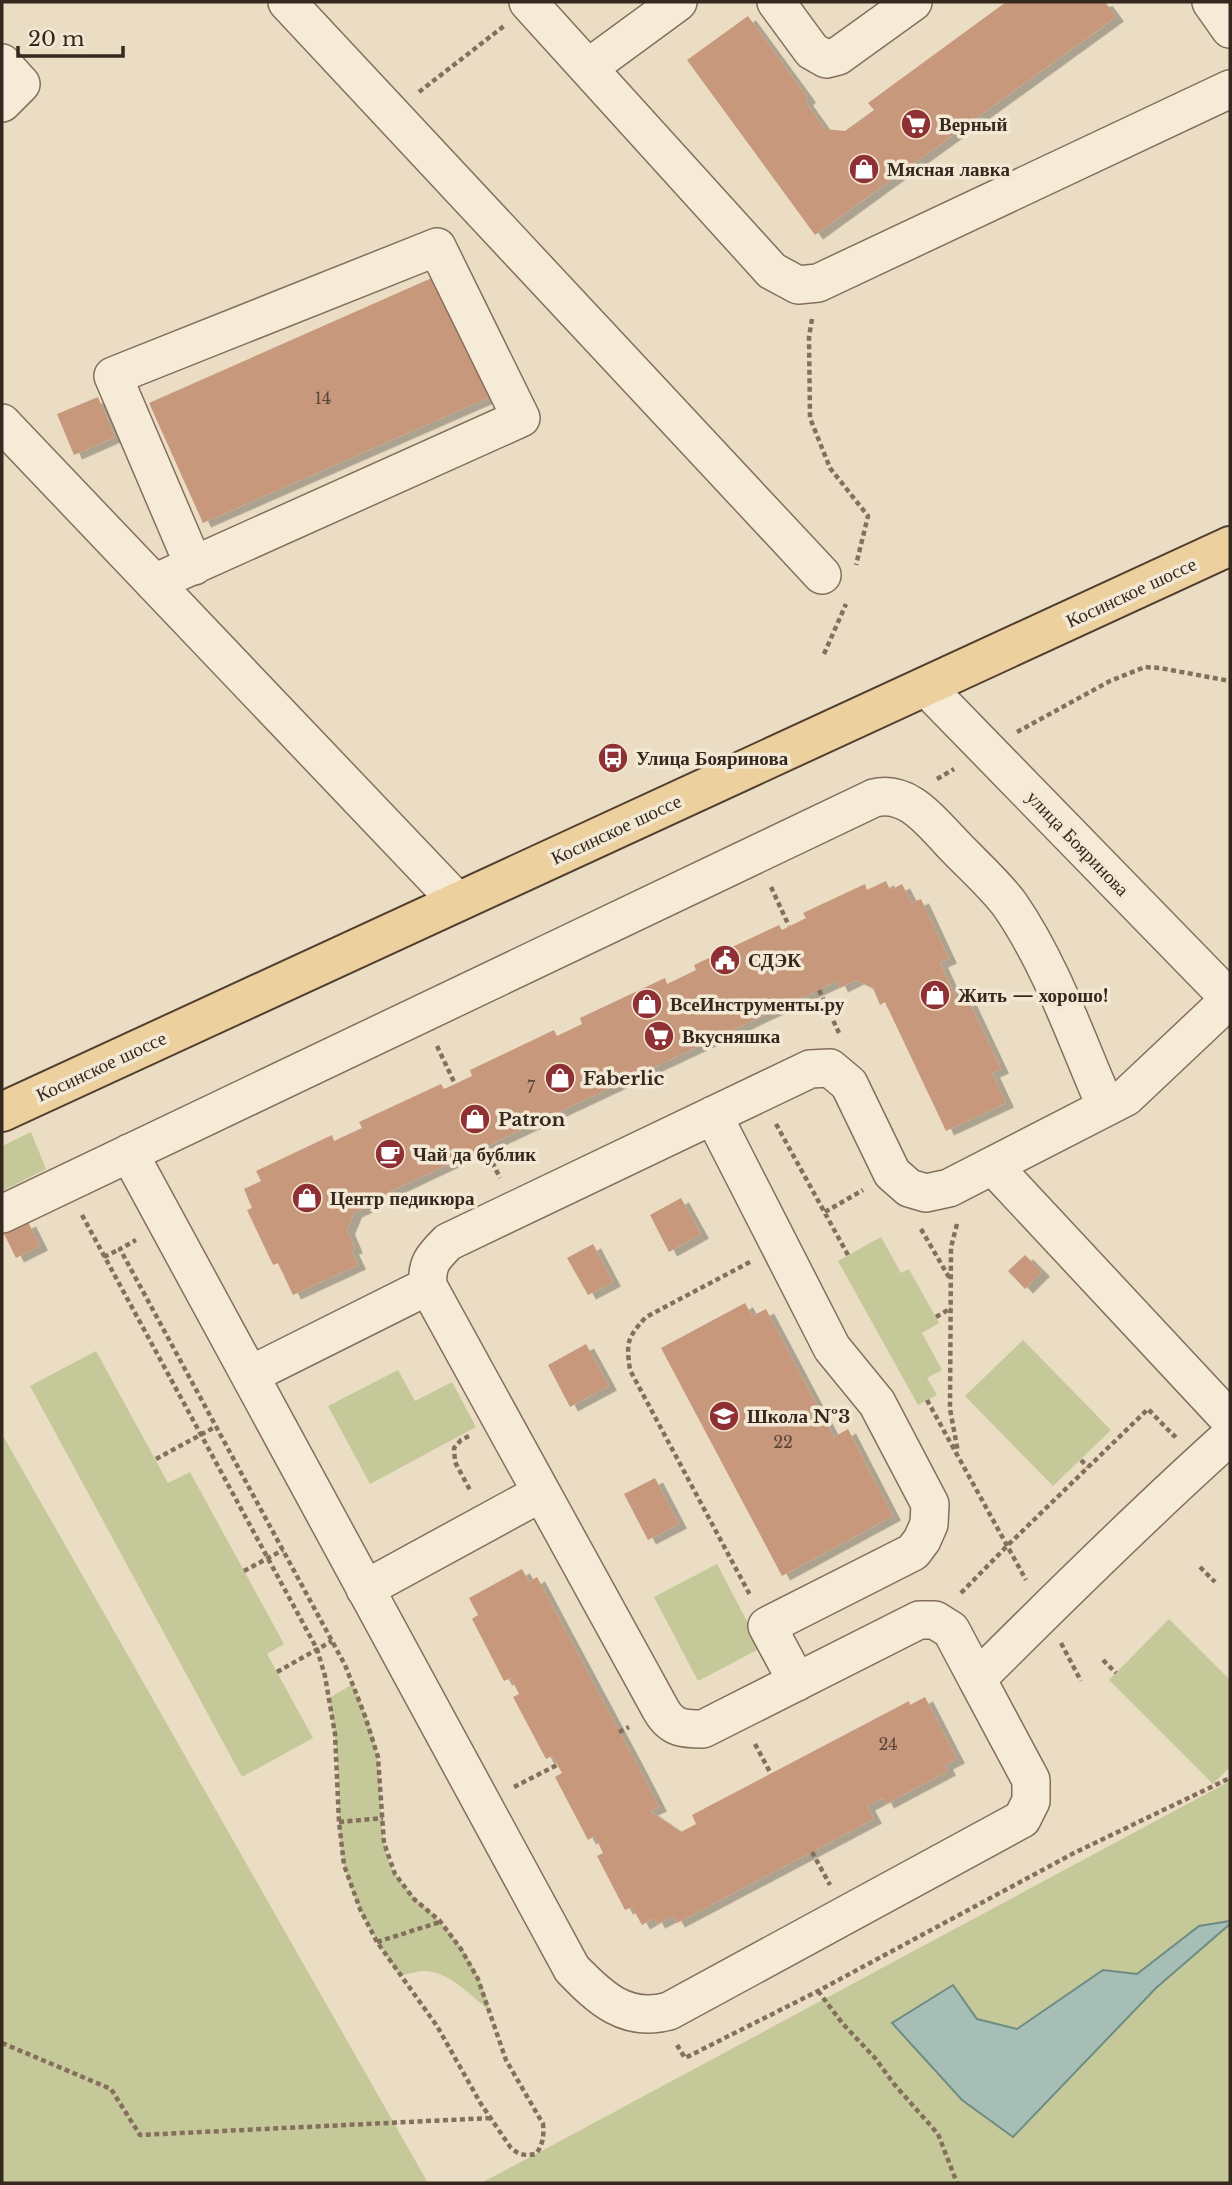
<svg xmlns="http://www.w3.org/2000/svg" width="1232" height="2185" font-family="'Libre Baskerville',serif">
	<style>
		.green { fill: #c5c899 }
		.water { fill: #a6beb6; stroke: #6d8c83; stroke-width: 2 }
		.building { fill: #c7987c; filter: url(#shadow) }
		.lines { fill: none; stroke-linecap: round; stroke-linejoin: round }
		.minor-casing { stroke: #846f5c; stroke-width: 40 }
		.major-casing { stroke: #523e30; stroke-width: 42 }
		.path { stroke: #846f5c; stroke-width: 4.5; stroke-dasharray: 5 3.5; stroke-linecap: butt }
		.minor { stroke: #f6ebd7; stroke-width: 37 }
		.major { stroke: #ecd09e; stroke-width: 38 }
		.labels { text-anchor: middle; stroke-width: 7; stroke-linejoin: round; paint-order: stroke }
		.number-label { font-size: 16px; fill: #5a4436 }
		.poi-label { font-size: 19px; font-weight: bold; fill: #35281f; stroke: #f3e8d3; text-anchor: start }
		.street-label { font-size: 19px; fill: #35281f; stroke: #f3e8d3 }
	</style>
	<defs>
		<filter id="shadow"><feDropShadow dx="8" dy="4.5" stdDeviation="0" flood-color="#0004"/></filter>
	</defs>
	<rect width="100%" height="100%" fill="#ebddc4"/>
	<path class="green" d="M31,1132l15,37 -44,22v-45z
		M881,1237l20,36 8,-4 30,54 -17,10 20,37 -15,8 10,17 -19,10 -80,-144z
		M1023,1340l88,90 -58,56 -88,-90z
		M96,1351l72,132 22,-11 94,172 -17,10 46,84 -71,39 -212,-391z
		M398,1370l17,31 37,-19 24,45 -106,57 -42,-78z
		M2,1434l426,749h-426z
		M717,1564l44,84 -63,33 -44,-84z
		M1169,1619l61,61v87l-17,17 -104,-104z
		M353,1684c9,24 22,50 25,76 5,37 -2,83 18,115 12,19 29,31 44,47 21,22 44,57 49,88 -18,-14 -42,-41 -67,-39 -7,1 -15,3 -22,5 -23,-34 -46,-70 -56,-111 -7,-30 -4,-62 -6,-92 -1,-26 -5,-50 -9,-75z
		M1230,1781v402h-749l55,-29z"/>
	<path class="water" d="M1230,1921v3l-74,64 -143,149 -51,-37 -70,-77 61,-38 24,34 40,10 86,-59 34,4 62,-48z"/>
	<path class="building" d="M1006,2h99l11,15 -301,218 -128,-175 61,-44 60,82 -3,3 20,28 20,2 29,-21 -6,-7z
		M443,273l54,121 -294,129 -54,-120z
		M98,397l17,40 -41,18 -17,-41z
		M886,881l4,9 12,-6 10,19 9,-4 28,60 -9,4 19,41 9,-5 33,70 -9,4 14,30 -60,28 -61,-129 -5,3 -7,-17 -17,-8 -16,8 -3,-7 -471,222 1,4 -13,6 -7,17 8,19 -4,1 7,15 -65,30 -15,-32 -5,2 -26,-55 5,-2 -8,-19 17,-8 -5,-10 76,-36 2,6 28,-13 -3,-6 82,-38 3,5 11,-5 17,-8 -2,-6 84,-40 3,6 25,-12 -2,-6 85,-40 2,6 29,-14 -2,-5 85,-40 3,5 24,-12 -3,-5 62,-29 2,6z
		M681,1198l20,36 -32,18 -19,-37z
		M28,1222l12,24 -24,12 -12,-24z
		M593,1244l20,38 -25,13 -21,-37z
		M1025,1255l17,17 -17,17 -17,-18z
		M745,1303l7,13 14,-7 68,128 14,-8 45,87 -111,60 -121,-228z
		M586,1344l23,42 -39,21 -22,-42z
		M655,1478l24,46 -31,16 -24,-46z
		M522,1569l7,13 8,-5 102,191 20,39 -9,4 31,21 15,-8 -4,-9 217,-114 1,4 15,-8 32,62 -12,6 3,6 -62,33 -3,-6 -16,8 7,13 -197,104 -4,-7 -16,8 -3,-6 -12,7 -10,-18 -7,3 -28,-54 6,-3 -8,-17 -7,4 -33,-63 7,-4 -10,-17 -6,3 -33,-62 6,-3 -8,-16 -7,3 -32,-62 6,-4 -9,-17z"/>
	<g class="lines">
		<g class="minor-casing">
			<path id="minor" d="M287,2l535,573
				M528,2l244,269 26,14 20,-2 412,-194
				M776,2l36,49 14,8 12,-3 75,-54
				M1211,2l19,27
				M2,63l19,21 -19,19
				M588,68l90,-66
				M2,423l456,479
				M154,583l367,-165 -84,-171 -324,129 81,190
				M926,687l304,312
				M713,1115l119,233 45,55 53,101 -1,20 -7,16 -9,12 -146,74 30,56
				M129,1153l443,816c28,29 54,54 97,42l353,-192 9,-18v-21l-54,-101c83,-83 166,-165 253,-243
				M993,1166l237,254
				M2,1214l872,-416c32,-8 54,20 74,41 18,20 47,45 62,66 42,61 66,134 96,202
				M428,1286l233,424c11,19 23,19 42,19l216,-109h16l16,10 26,49
				M250,1375l178,-89c-2,-22 5,-29 20,-44l362,-173 20,-1 19,16 43,89 17,15 17,5 23,-5 177,-91 104,-98
				M365,1589l176,-96"/>
		</g>
		<g class="major-casing">
			<path id="major" d="M2,1112l1228,-566"/>
		</g>
		<path class="path" d="M419,92l85,-66
			M812,319l-3,18 1,81 20,50 38,48 -12,49
			M824,654l22,-50
			M1017,732l93,-51 35,-14 15,1 70,13
			M937,779l17,-10
			M771,887l18,39
			M819,990l20,43
			M437,1046l18,38
			M776,1124l72,131
			M485,1147l15,31
			M825,1212l38,-22
			M82,1215l235,434 8,27 10,58 4,88 5,43 16,44 17,33 60,84 44,78 30,44c8,7 14,8 25,6 7,-10 8,-17 7,-30l-37,-64 -28,-81 -17,-30 -21,-28 -26,-22 -19,-25 -11,-31 -6,-86 -13,-41 -20,-51 -225,-416 16,-9
			M957,1224l-6,23 -1,162 8,43
			M921,1229l29,50
			M104,1257l16,-8
			M750,1262l-104,55c-19,21 -20,25 -16,53l120,225
			M936,1317l15,-9
			M927,1400l99,180
			M469,1436l-8,4 -7,8 1,14 15,28
			M156,1459l59,-32
			M1081,1460l7,7
			M1200,1567l15,15
			M244,1571l39,-21
			M961,1593l46,-47 141,-137 26,27 2,-2
			M1061,1643l20,38
			M1103,1660l13,13
			M277,1672l55,-31
			M619,1732l10,-5
			M755,1744l16,30
			M514,1787l43,-22
			M339,1822l44,-4
			M812,1852l18,33
			M377,1942l63,-20
			M818,1991l25,33 32,34 19,26 44,50 19,49
			M2,2043l109,46 29,46 350,-17
			M677,2045l8,13 133,-67 256,-138 156,-75"/>
		<use href="#minor" class="minor"/>
		<use href="#major" class="major"/>
	</g>
	<defs>
		<g id="supermarket-disc" transform="scale(1.575)"><circle r="9.5" fill="#8f3035" stroke="#f3e8d3"/><path d="M-6-5.5h2.5l.6 2H6L4.5 2H-2.5L-4.4-4H-6ZM-1.5 3.2a1.3 1.3 0 1 0 .1 0ZM3 3.2a1.3 1.3 0 1 0 .1 0Z" fill="#fff"/></g>
		<g id="shop-disc" transform="scale(1.575)"><circle r="9.5" fill="#8f3035" stroke="#f3e8d3"/><path d="M-5-2.5h2.3a2.7 3.5 0 0 1 5.4 0H5L5.5 6h-11ZM-1.5-2.5h3a1.5 2.3 0 0 0-3 0Z" fill="#fff"/></g>
		<g id="bus-disc" transform="scale(1.575)"><circle r="9.5" fill="#8f3035" stroke="#f3e8d3"/><path d="M-5-6H5V4H4V6H2V4H-2V6H-4V4H-5ZM-3.5-4V0h7V-4ZM-3.5 1.2v1.5H-2V1.2ZM2 1.2v1.5H3.5V1.2Z" fill="#fff"/></g>
		<g id="civic-disc" transform="scale(1.575)"><circle r="9.5" fill="#8f3035" stroke="#f3e8d3"/><path d="M-.6-6.5H3V-4.5H.6V-3L4-1V1h2V6H-6V1h2V-1L-.6-3ZM-1.2 2.5V6h2.4V2.5Z" fill="#fff"/></g>
		<g id="cafe-disc" transform="scale(1.575)"><circle r="9.5" fill="#8f3035" stroke="#f3e8d3"/><path d="M-5.5-4.5H6V0H3Q3 3.5 0 3.5H-2.5Q-5.5 3.5-5.5 0ZM3-3.2v2h1.7v-2ZM-6 4.5H4V6H-6Z" fill="#fff"/></g>
		<g id="school-disc" transform="scale(1.575)"><circle r="9.5" fill="#8f3035" stroke="#f3e8d3"/><path d="M0-5L7-2L0 1L-7-2ZM-4 1L0 2.5L4 1V4Q0 6-4 4Z" fill="#fff"/></g>
	</defs>
	<g fill-rule="evenodd">
		<use href="#supermarket-disc" x="916" y="124"/>
		<use href="#shop-disc" x="864" y="169"/>
		<use href="#bus-disc" x="613" y="758"/>
		<use href="#civic-disc" x="725" y="960"/>
		<use href="#shop-disc" x="935" y="995"/>
		<use href="#shop-disc" x="647" y="1004"/>
		<use href="#supermarket-disc" x="659" y="1036"/>
		<use href="#shop-disc" x="560" y="1078"/>
		<use href="#shop-disc" x="475" y="1119"/>
		<use href="#cafe-disc" x="390" y="1154"/>
		<use href="#shop-disc" x="307" y="1198"/>
		<use href="#school-disc" x="724" y="1416"/>
	</g>
	<g class="labels">
		<g class="number-label">
			<text x="323" y="404">14</text>
			<text x="531" y="1093">7</text>
			<text x="783" y="1448">22</text>
			<text x="888" y="1750">24</text>
		</g>
		<g class="poi-label">
			<text x="939" y="131">Верный</text>
			<text x="887" y="176">Мясная лавка</text>
			<text x="636" y="765">Улица Бояринова</text>
			<text x="748" y="967">СДЭК</text>
			<text x="958" y="1002">Жить — хорошо!</text>
			<text x="670" y="1011">ВсеИнструменты.ру</text>
			<text x="682" y="1043">Вкусняшка</text>
			<text x="583" y="1085">Faberlic</text>
			<text x="498" y="1126">Patron</text>
			<text x="413" y="1161">Чай да бублик</text>
			<text x="330" y="1205">Центр педикюра</text>
			<text x="747" y="1423">Школа №3</text>
		</g>
		<g class="street-label">
			<text transform="translate(1131 592) rotate(-25)" y="7">Косинское шоссе</text>
			<text transform="translate(616 829) rotate(-25)" y="7">Косинское шоссе</text>
			<text transform="translate(1078 843) rotate(46)" y="7">улица Бояринова</text>
			<text transform="translate(101 1066) rotate(-25)" y="7">Косинское шоссе</text>
		</g>
	</g>
	<rect width="1232" height="2185" fill="none" stroke="#35281f" stroke-width="7"/>
	<path d="M18 46v10h105v-10" fill="none" stroke="#35281f" stroke-width="3.5"/>
	<text x="28" y="46" font-size="21" fill="#35281f" stroke="#f3e8d3" stroke-width="5" paint-order="stroke">20 m</text>
</svg>
